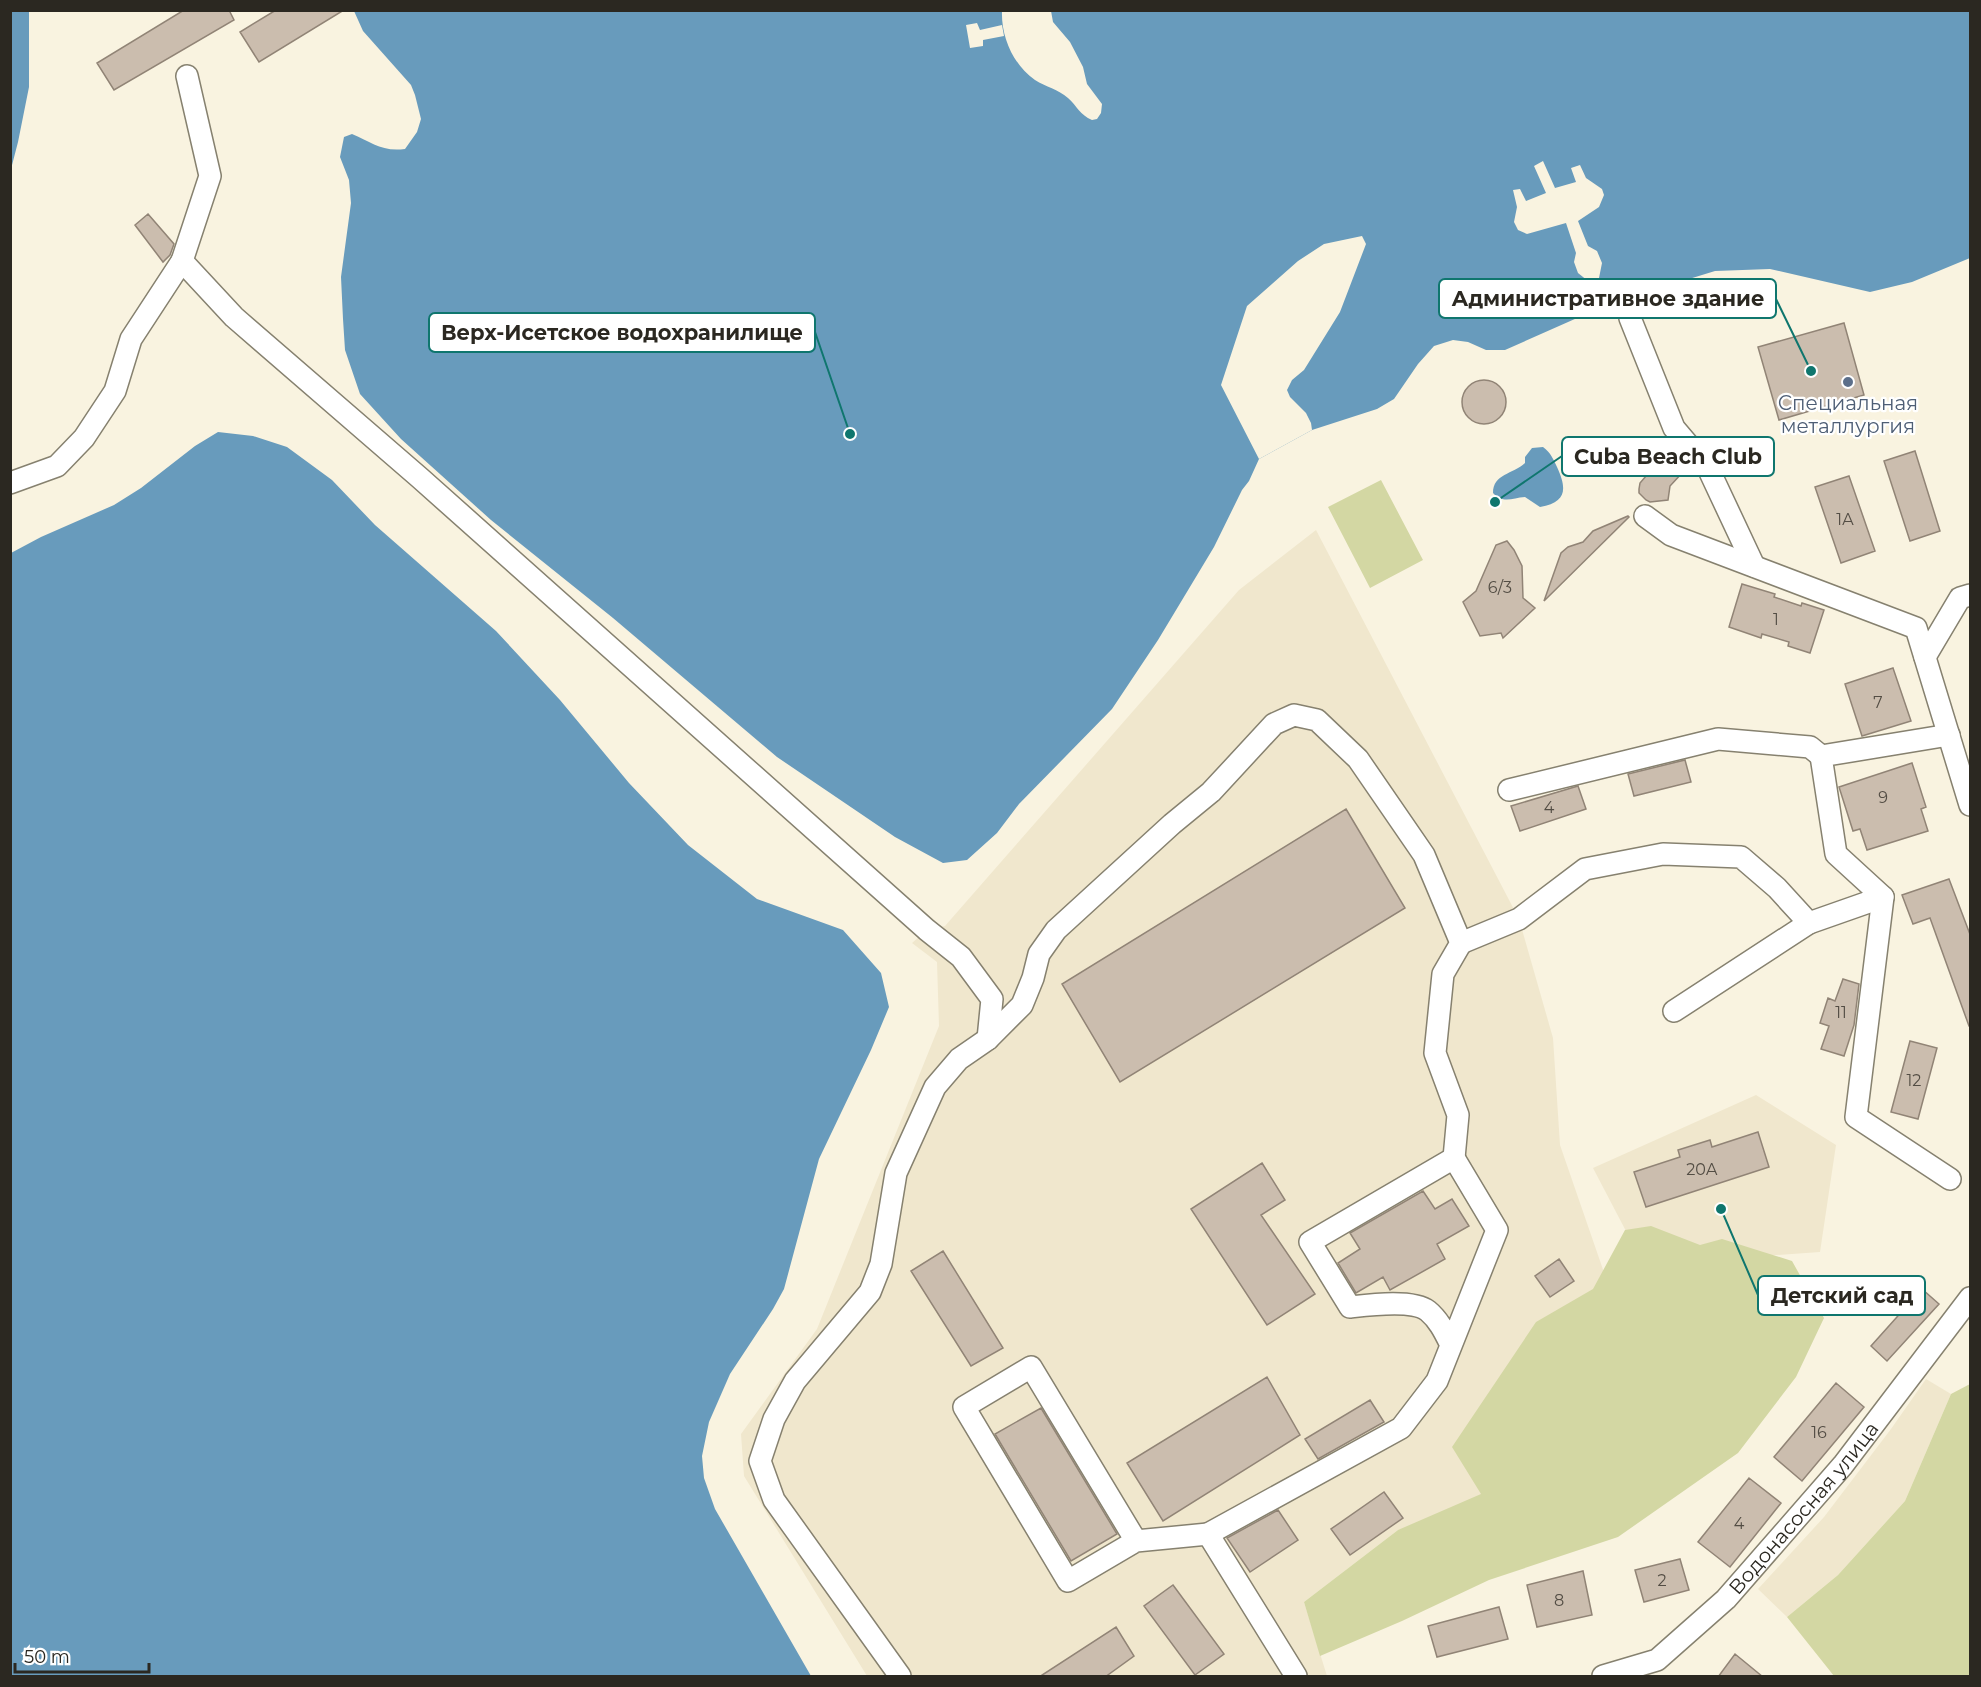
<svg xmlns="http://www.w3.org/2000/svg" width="1981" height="1687" font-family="Montserrat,sans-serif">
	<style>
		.built { fill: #f0e7cd }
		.green { fill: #d3d7a3 }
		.water { fill: #689bbc }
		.pier { fill: #f9f3e0 }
		.building { fill: #cbbdae; stroke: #918476; stroke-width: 1.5 }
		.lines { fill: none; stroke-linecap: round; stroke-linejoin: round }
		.minor-casing { stroke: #86816f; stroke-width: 24 }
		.minor { stroke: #fff; stroke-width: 21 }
		.service-dot { fill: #5c6f8a; stroke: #fff; stroke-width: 2 }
		.labels { text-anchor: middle; stroke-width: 4.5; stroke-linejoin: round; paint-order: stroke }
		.number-label { font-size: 16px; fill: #534d44 }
		.service-label { font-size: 20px; fill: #4e5e75; stroke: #fff }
		.street-label { font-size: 20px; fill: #2b2821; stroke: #fff }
		.leader { fill: none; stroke: #0f766e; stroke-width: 2 }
		.callout-dot { fill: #0f766e; stroke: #fff; stroke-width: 2 }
		.callout { fill: #fff; stroke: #0f766e; stroke-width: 2 }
		.callout-label { font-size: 21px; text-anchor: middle; font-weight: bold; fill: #2b2821 }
	</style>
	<rect width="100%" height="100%" fill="#f9f3e0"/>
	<path class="built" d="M1316,530l203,389 34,119 7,107 48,139 -84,225 -126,21 -94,72 23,74h-460l-123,-200 -3,-42 76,-105 122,-303 -2,-64 -25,-19 15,-13 18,-4 294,-336z
		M1756,1095l80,50 -16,107 -86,6 -95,-2 -46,-88z
		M1926,1379l25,15 -46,107 -67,74 -51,42 -29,-28 66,-72 67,-88z"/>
	<path class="green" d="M1381,480l42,80 -53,28 -42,-81z
		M1651,1226l49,19 22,-6 70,22 32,57 -28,59 -58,76 -120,84 -129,43 -87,41 -82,35 -16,-54 94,-72 83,-36 -29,-47 84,-125 57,-33 32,-59z
		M1970,1384v292h-136l-47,-59 51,-42 67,-74 46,-107z"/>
	<path class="water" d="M11,10l18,1v76l-11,55 -7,27z
		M354,11h648c-1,25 11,54 33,69 11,7 23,9 33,18 9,8 12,17 24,22l5,-1 4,-6 1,-9 -15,-20 -4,-17 -13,-25 -17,-20 -2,-11h919v247l-58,24 -42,10 -100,-23 -55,2 -104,32 -106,47h-19l-18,-8 -15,-2 -19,6 -16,18 -24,35 -17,10 -65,21 -53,29 -10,22 -7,9 -28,57 -56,93 -46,69 -93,95 -22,29 -30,27 -24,3 -48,-26 -118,-80 -164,-139 -122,-98 -90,-81 -41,-45 -15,-44 -2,-31 -2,-42 10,-74 -2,-23 -9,-23 4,-20 8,-3c20,8 29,18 53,15l12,-17 4,-13 -6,-24 -4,-10 -48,-54z
		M218,432l35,4 34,11 45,33 43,45 121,106 64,69 69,83 59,62 69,54 86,31 38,43 8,34 -18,43 -52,109 -35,130 -11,20 -43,65 -21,48 -7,34 2,22 11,31 96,167h-800v-1123l30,-16 73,-32 27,-17 54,-42z
		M1543,447c8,6 10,12 14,20 10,22 10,35 -17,40l-15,-10c-13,1 -22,7 -32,-4 0,-19 20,-19 32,-30v-6l7,-9z"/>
	<path class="pier" d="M977,23l3,7 22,-5 2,11 -21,4v6l-13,2 -4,-23z
		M1543,161l12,27 21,-6 -5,-14 9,-3 6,13 16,11 2,6 -5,12 -21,14 10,25 9,5 5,12 -3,15 12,25 -14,7 -9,-29 -10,-8 -4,-11 2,-9 -10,-30 -39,11 -9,-4 -4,-8 3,-15 -4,-17 7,-1 6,12 20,-8 -12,-27z
		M1362,236l4,8 -26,68 -36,58 -12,10 -5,10 3,7 16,16 5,10 1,7 -53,29 -38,-74 26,-79 51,-45 26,-17z"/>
	<path class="building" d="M184,10h45l5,10 -120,70 -17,-27z
		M276,10h68l-85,52 -19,-30z
		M148,214l26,30 -4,11 -7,7 -28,-37z
		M1844,323l20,72 -85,25 -21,-73z
		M1462 402a22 22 0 1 1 44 0a22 22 0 1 1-44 0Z
		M1676,450l6,7 3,9 -3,7 -12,13 -2,14 -18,2 -4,-2 -7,-7v-4l1,-6 12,-14 -3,-7z
		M1915,451l25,80 -30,10 -26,-80z
		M1849,476l26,75 -34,12 -26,-76z
		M1628,516l1,1 -85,84 17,-48 7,-6 15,-5 10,-11z
		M1507,541l7,9 8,16 1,32 12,10 -32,30 -2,-5 -21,3 -17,-34 13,-11 20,-46z
		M1742,584l33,10 -1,3 27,9 1,-3 22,7 -14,43 -22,-7 1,-4 -27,-8 -1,4 -32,-11z
		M1893,668l18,53 -49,15 -17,-52z
		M1685,760l6,22 -57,14 -6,-22z
		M1912,763l14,44 -5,2 7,22 -61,19 -7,-21 -7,2 -14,-44z
		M1578,786l8,23 -66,22 -9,-25z
		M1346,809l59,99 -285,174 -58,-98z
		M1949,879l22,58v89h-2l-39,-108 -17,6 -11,-29z
		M1843,979l16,5 -5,41 -10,31 -23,-7 8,-23 -9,-3 8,-25 7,3z
		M1910,1041l27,7 -19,71 -27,-7z
		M1758,1132l11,35 -123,40 -12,-35 46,-15 -2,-7 32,-10 2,7z
		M1262,1163l23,37 -24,15 54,79 -48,31 -76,-116z
		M1423,1191l12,18 17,-10 17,27 -32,18 8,15 -55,31 -7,-13 -27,16 -18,-30 22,-14 -10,-16z
		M943,1251l60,97 -32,18 -60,-95z
		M1559,1259l15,22 -24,16 -15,-21z
		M1922,1289l17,15 -52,57 -16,-15z
		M1267,1377l33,58 -137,86 -36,-58z
		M1836,1383l28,24 -62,74 -28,-24z
		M1370,1400l14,22 -66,37 -13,-20z
		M1041,1408l76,126 -46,27 -76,-127z
		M1749,1478l32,25 -51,64 -32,-25z
		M1384,1492l19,26 -53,37 -19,-26z
		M1278,1510l20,30 -48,32 -23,-34z
		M1680,1559l9,31 -45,12 -9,-32z
		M1583,1571l9,44 -55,12 -10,-42z
		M1173,1585l51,69 -29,21 -51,-69z
		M1499,1607l9,32 -71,18 -9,-31z
		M1116,1627l18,29 -29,21h-66z
		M1735,1654l28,23h-45z"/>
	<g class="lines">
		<g class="minor-casing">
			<g id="minor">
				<path d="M187,76l23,100 -28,85 52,56 186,161 507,452 34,27 31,42 -4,40"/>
				<path d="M1630,318l44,110 34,40 46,98"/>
				<path d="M10,483l47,-17 27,-28 31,-47 16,-52 51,-78"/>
				<path d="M1645,516l26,19 245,93 54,177"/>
				<path d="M1925,657l35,-59 10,-3"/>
				<path d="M1949,735l-128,21 15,98 47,43 -27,220 94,62"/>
				<path d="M1509,790l209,-51 92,8 11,9"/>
				<path d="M1461,943l58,-24 66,-50 78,-15 78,3 36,31 32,35 74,-26"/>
				<path d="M1674,1011l135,-88"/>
				<path d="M1208,1534l193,-106 36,-47 60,-151 -43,-72 -144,84 40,65c18,-2 63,-8 78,4 11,9 17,22 23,34"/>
				<path d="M1136,1541l-105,-174 -67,40 104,174 68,-40 72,-7 88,142"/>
				<path d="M900,1676l-126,-176 -14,-39 14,-42 21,-38 75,-89 11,-28 15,-91 39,-86 24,-28 29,-20 34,-34 11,-27 6,-24 17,-24 116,-106 39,-32 63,-68 20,-9 23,5 41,39 66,96 37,88 -18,31 -8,79 23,62 -4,43"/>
				<path id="s1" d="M1603,1676l54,-16 69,-61 117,-134 127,-167"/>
			</g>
		</g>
		<use href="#minor" class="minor"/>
	</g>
	<circle class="service-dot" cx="1848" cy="382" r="6"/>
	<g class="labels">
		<g class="number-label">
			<text x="1845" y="525">1А</text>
			<text x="1500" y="593">6/3</text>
			<text x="1776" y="625">1</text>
			<text x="1878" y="708">7</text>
			<text x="1883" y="803">9</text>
			<text x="1549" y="813">4</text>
			<text x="1841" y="1018">11</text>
			<text x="1914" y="1086">12</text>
			<text x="1702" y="1175">20А</text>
			<text x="1819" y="1438">16</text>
			<text x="1739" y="1529">4</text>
			<text x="1662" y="1586">2</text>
			<text x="1559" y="1606">8</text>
		</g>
		<g class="service-label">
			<text x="1848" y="410">Специальная<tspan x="1848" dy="23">металлургия</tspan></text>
		</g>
		<g class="street-label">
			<text dy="7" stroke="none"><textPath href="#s1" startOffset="268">Водонасосная улица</textPath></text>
		</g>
	</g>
	<path class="leader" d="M1811 371L1776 299M850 434L815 332M1495 502L1562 456M1721 1209L1758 1295"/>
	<g class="callout-dot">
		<circle cx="1811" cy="371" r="6"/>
		<circle cx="850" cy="434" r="6"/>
		<circle cx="1495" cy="502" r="6"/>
		<circle cx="1721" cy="1209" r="6"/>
	</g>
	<g class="callout">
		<rect x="1439" y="279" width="337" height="39" rx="6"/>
		<rect x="429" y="313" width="386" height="39" rx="6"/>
		<rect x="1562" y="437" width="212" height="39" rx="6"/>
		<rect x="1758" y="1276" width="167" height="39" rx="6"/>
	</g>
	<g class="callout-label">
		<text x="1608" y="306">Административное здание</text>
		<text x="622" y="340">Верх-Исетское водохранилище</text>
		<text x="1668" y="464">Cuba Beach Club</text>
		<text x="1842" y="1303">Детский сад</text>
	</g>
	<rect width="1981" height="1687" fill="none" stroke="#2b2821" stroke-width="24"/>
	<path d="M15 1663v9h134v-9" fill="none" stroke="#2b2821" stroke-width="3"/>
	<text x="24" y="1663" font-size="18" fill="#2b2821" stroke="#ffffff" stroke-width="4.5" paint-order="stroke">50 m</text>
</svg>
